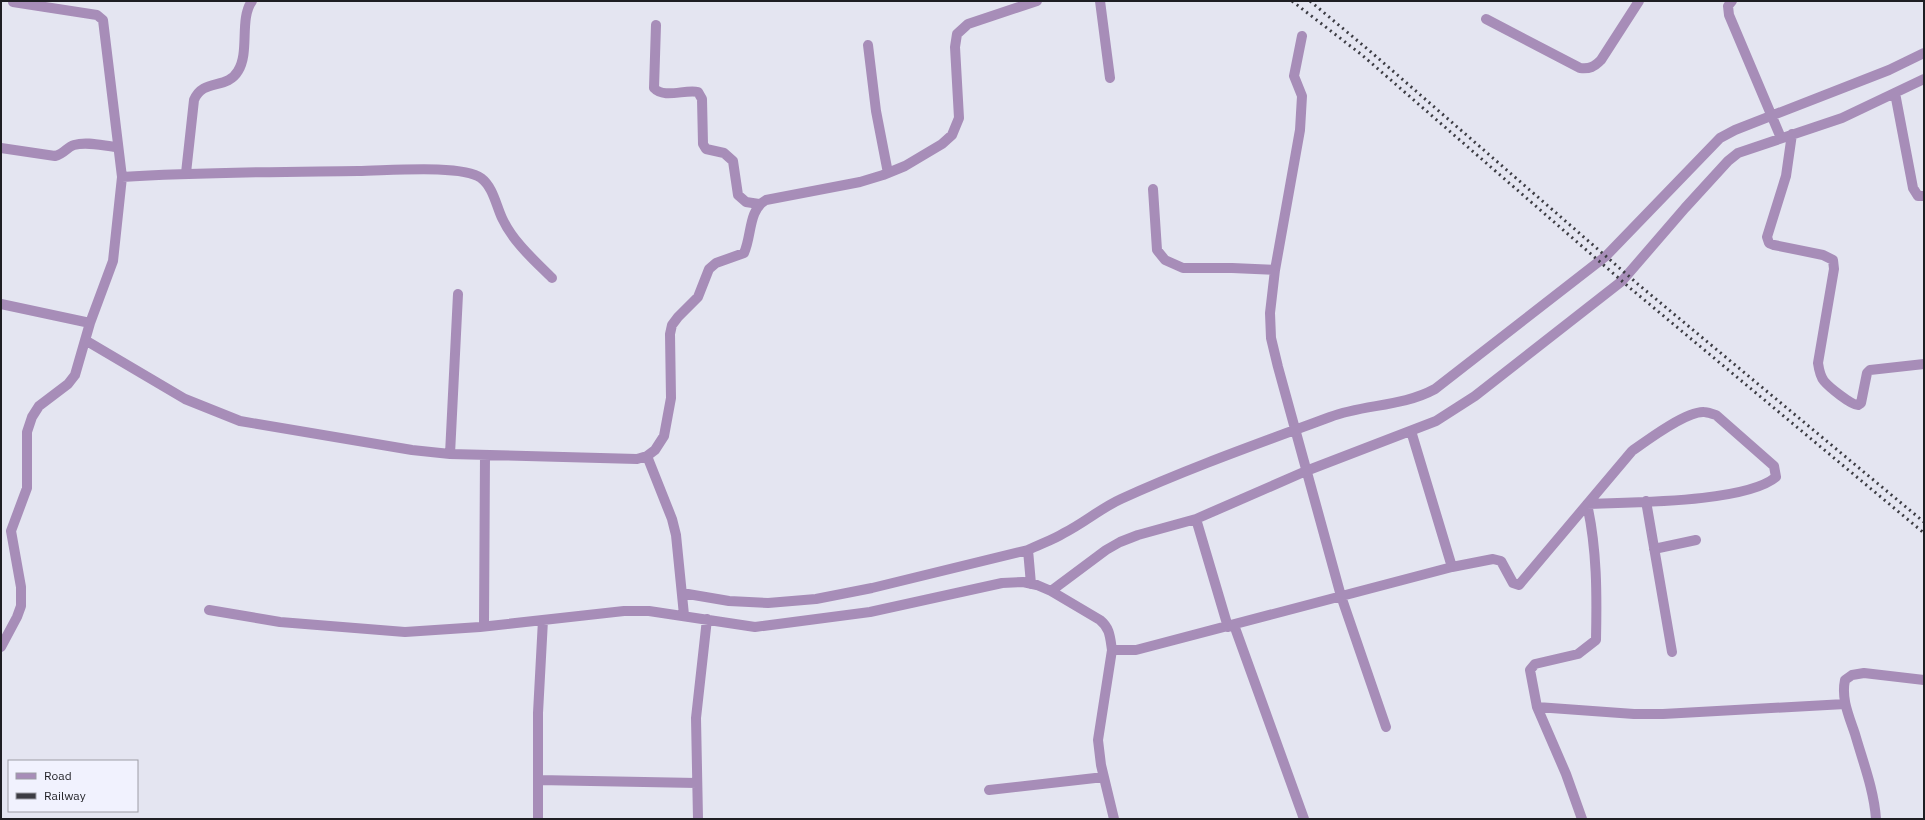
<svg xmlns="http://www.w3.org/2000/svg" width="1925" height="820" font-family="'IBM Plex Sans',sans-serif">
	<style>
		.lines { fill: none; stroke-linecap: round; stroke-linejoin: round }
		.street { stroke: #a78db8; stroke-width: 10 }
		.rail { stroke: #3c3c43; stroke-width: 3; stroke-dasharray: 2 4; stroke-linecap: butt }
	</style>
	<rect width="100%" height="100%" fill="#e4e5f1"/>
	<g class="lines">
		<path class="street" d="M1100,1l10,77
			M1732,1l-4,5 1,9 52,123
			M13,2l84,13 6,5 19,157
			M1486,19l94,49c10,1 14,-1 21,-8l38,-59
			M656,25l-2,63c10,11 31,1 44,4l4,7 1,45 3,5 18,4 9,8 5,34 8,7 13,2
			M1302,36l-8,40 8,20 -2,34 -25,140 -5,43 1,25 7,29 63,229 45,131
			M868,45l8,66 12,62
			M1895,93l18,95 5,8h6
			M1792,134l-6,42 -19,61 2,6 5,2 49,10 10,5 1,9 -16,94c1,7 2,13 6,18 5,6 27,24 34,24l3,-2 6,-30 3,-3 54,-6
			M1,148l54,8c9,-2 12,-9 19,-11 13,-4 30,1 43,2
			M186,173l8,-73c9,-22 33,-10 44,-29 12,-19 1,-52 14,-70
			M1153,189l4,61 8,10 18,8h49l43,2
			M1,304l89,19
			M85,340l100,59 55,22 172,29 38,4 187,5 10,-3 8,-6 9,-14 7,-38 -1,-64 2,-9 6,-8 20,-20 11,-28 7,-6 28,-10c8,-17 4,-43 22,-53l94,-18 23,-7 22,-9 37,-22 10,-9 7,-17 -4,-71 2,-13 11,-10 69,-23
			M1411,431l41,136
			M450,454l8,-160
			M647,456l25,63 4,16 8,80
			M1646,501l26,151
			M1196,519l32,108
			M1654,549l42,-9
			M1031,584l-3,-34c12,-6 25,-10 36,-17 20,-10 37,-25 57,-34 68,-31 139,-56 209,-82 34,-13 72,-10 105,-28l171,-133 114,-118 15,-8 154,-60 35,-17
			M1051,591l55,-41 14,-8 18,-7 58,-16 110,-48 130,-50 39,-25 147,-115 63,-73 43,-47 10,-8 104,-35 82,-39
			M682,593l47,8 39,2 48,-4 56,-11 156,-38
			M209,610l71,12 125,10 75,-5 144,-16h25l106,16 115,-15 132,-29 21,-1 14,3 14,6 49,29c10,8 10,17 12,30h24l316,-83 41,-8 8,2 12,22 6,2 113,-134c14,-10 54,-40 72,-39 3,0 8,2 12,3l58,51 2,11c-31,26 -146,25 -189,27 10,45 10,90 9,136l-18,14 -43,10 -5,6 7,37 29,67 16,45
			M1234,625l70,194
			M484,626l1,-171
			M1,647l16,-30 4,-11v-19l-10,-56 16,-43v-56l5,-15 7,-11 29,-22 7,-9 15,-52 23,-62 9,-84c79,-5 157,-5 236,-6 27,0 103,-7 123,7 12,9 15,27 21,40 11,24 32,42 50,60
			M1112,650l-14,90 3,25 13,54
			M1537,707l97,7h29l182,-10
			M538,780l159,3
			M989,790l115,-13
			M538,819v-106l5,-93
			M698,819l-2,-101 11,-99
			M1876,819c-2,-29 -13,-57 -21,-85 -6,-18 -14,-35 -10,-54l7,-5 12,-2 60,7"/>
		<path class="rail" d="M1292,1l70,54 268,233 294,245
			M1310,1l61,51 268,233 285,237"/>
	</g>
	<rect width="1925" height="820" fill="none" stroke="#1e1e23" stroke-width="4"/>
	<rect x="8" y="760" width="130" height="52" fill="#f1f2fe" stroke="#9d9da6"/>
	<rect x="16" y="773" width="20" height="6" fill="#a78db8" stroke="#9d9da6"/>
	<text x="44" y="780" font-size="12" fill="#1e1e23">Road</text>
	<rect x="16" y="793" width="20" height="6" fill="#3c3c43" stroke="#9d9da6"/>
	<text x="44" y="800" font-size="12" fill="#1e1e23">Railway</text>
</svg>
